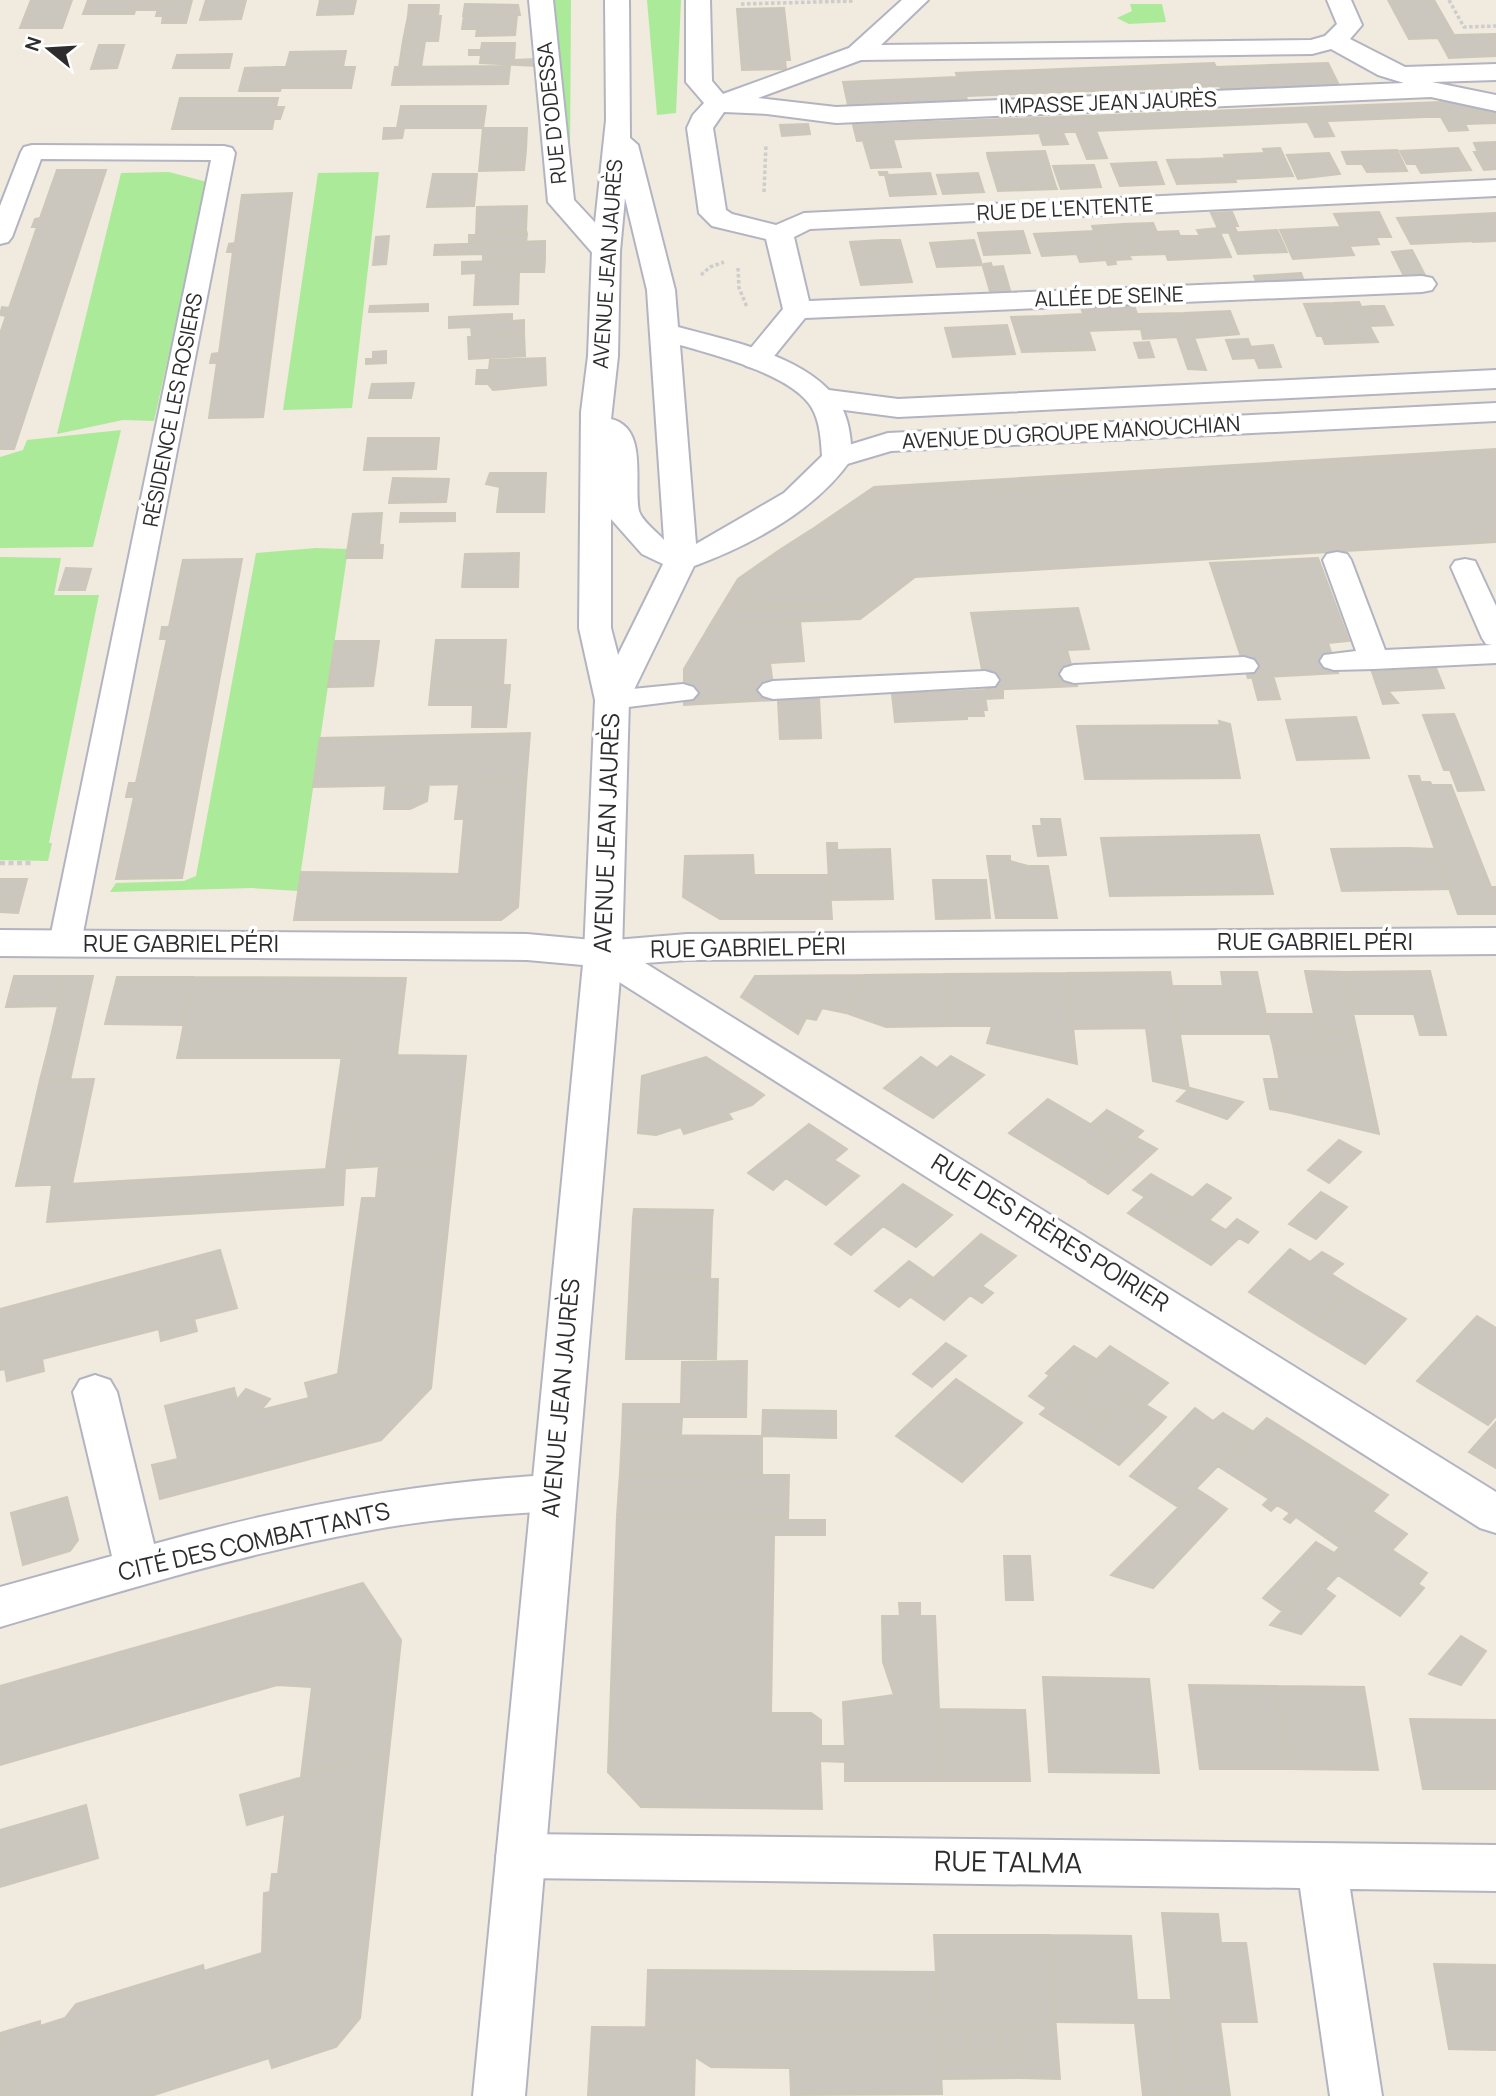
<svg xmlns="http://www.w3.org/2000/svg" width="1496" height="2096" font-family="Manrope,sans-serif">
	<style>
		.green { fill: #abea98 }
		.building { fill: #cbc7be; stroke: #ccc7b8; stroke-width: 2 }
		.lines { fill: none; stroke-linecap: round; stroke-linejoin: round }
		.service-casing { stroke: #b3b4c2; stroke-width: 4 }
		.minor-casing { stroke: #b3b4c2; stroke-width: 4 }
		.tertiary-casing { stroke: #b3b4c2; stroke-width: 4 }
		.secondary-casing { stroke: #b3b4c2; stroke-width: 4 }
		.path-far1 { stroke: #cdcdcd; stroke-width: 3.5; stroke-dasharray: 3.5 2.5; stroke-linecap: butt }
		.path { stroke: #cdcdcd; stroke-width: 4.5; stroke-dasharray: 5 3.5; stroke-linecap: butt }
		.service { fill: #fff; fill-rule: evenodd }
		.minor { fill: #fff; fill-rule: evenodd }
		.tertiary { fill: #fff; fill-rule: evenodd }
		.secondary { fill: #fff; fill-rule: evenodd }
		.labels { text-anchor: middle; stroke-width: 7; stroke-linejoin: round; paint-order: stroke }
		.far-street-label { font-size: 21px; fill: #2d2d2d; stroke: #fff }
		.street-label { font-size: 24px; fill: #2d2d2d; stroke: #fff }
		.near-street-label { font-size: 28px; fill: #2d2d2d; stroke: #fff }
	</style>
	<rect width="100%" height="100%" fill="#f0eadf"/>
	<path class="green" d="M548,0h23l-1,154 -9,1z
		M647,0h34l-5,113 -19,2z
		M1130,4h32l4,18 -37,2 -12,-6 15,-7z
		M169,172l38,10 -53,239 -31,-1 -66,14 64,-261z
		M379,172l-27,236 -69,2 35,-237z
		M121,430l-28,117 -93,1v-91l23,-7 4,-10z
		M316,548l32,1 -50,342 -46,-3 -142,4 6,-9 68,-2 12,-5 60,-323z
		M0,557l61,1 -7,37h45l-50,248h3l-4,18 -48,-1z"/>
	<path class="building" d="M31,0h41l-10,28h-42z
		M88,0h50l-4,14h-51z
		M192,0l-6,23h-24l1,-7h-7l4,-15h-22z
		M206,0h40l-5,19 -41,1z
		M320,0h36l-3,14 -36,1z
		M1388,0h46l20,35 42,-1v22l-47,2 -11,-20 -29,1z
		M138,1h22l-2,9h-24z
		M465,4l53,1 2,10 -57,1z
		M409,5h30l-1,11h-30z
		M784,8l6,52h-5l1,9 -44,1 -5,-61z
		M517,15l-2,20 -39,1 1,-7h-15l2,-13z
		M408,16h33l-3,25h-35z
		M403,41h22l-4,26h-22z
		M482,43h33l-1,17 21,-1 1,7 -56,-3 1,-8h-12v-5h12z
		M99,45h25l-7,23 -26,1z
		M346,51l-3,16h-57l4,-15z
		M232,54l-3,14h-56l4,-13z
		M1214,63l2,4 112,-4 11,22 -118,5 -1,-4 -254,10 1,4 -119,5 -5,-23 114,-5 -1,-4z
		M510,66l-2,18 -116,1 3,-18z
		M274,67h81l-4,21h-82z
		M274,67l-5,21h12l-1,3h-41l6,-23z
		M180,98h98l-2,9h8l-4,12h-6l-2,10h-100z
		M1467,101l3,7 23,-1 3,7 -639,27 -4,-16z
		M401,106h85l-3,22h-86z
		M1496,115v8l-31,1 3,6 -19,1 -8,-14z
		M1327,122l7,14 -19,1 -7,-14z
		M808,124l2,10 -28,2 -2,-11z
		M384,128h20l-2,10 -19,1z
		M483,128h44l-1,21h-45z
		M1096,131l11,27 -20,1 -11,-27z
		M1039,133h24l5,11 -25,1z
		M893,139l8,28 -30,1 -8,-27z
		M1496,142v9l-18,1 -4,-9z
		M1280,148l13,28 -18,1 -12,-28z
		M1458,148l13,22 -50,3 -5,-9h-9l-7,-13z
		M481,149h45l-2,21 -45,1z
		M1397,150l10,21 -40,1 -5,-8h-15l-5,-12z
		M1045,151l10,33 -29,1 2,5 -30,1 -10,-33 29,-1 -2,-5z
		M1496,151v18l-12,1 -10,-18z
		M1015,152l2,5 -29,1 -1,-5z
		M1265,153l10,24 -41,2 -10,-24z
		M1329,153l11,21 -42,5 -11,-24z
		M1225,158l5,11 -24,1 -4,-11z
		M1202,159l4,11 24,-1 6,13 -59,2 -10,-24z
		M1156,162l8,22 -44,2 -9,-22z
		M1094,165l7,22 -40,2 -8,-23z
		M57,170h49l-92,279h-14v-115l6,-18 -6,-1 2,-8 7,1 28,-81h-5l3,-8 5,-1z
		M879,172h8l1,3 42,-2 6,21 -46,2 -5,-21h-5z
		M978,173l6,19 -41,2 -6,-19z
		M433,174h44l-3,32 -47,1z
		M1055,184l2,5 -29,1 -2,-5z
		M292,193l-29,224 -54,1 8,-55h-7l2,-9 7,-1 14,-101h-6l2,-8 6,-1 7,-48z
		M527,206l-1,24h-28l-1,4h30l-1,8 -57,1v-8h7l1,-28z
		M1232,212l6,14h-4l3,6 -17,1 -9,-20z
		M1379,212l12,25h-15l3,7 -29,2 -16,-32z
		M1496,213v28l-23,1 -16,-27z
		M1457,215l15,26 -61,3 -14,-26z
		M1153,223l13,31 -31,1 -12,-31z
		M1123,224l12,31 -30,2 -13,-31z
		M1340,227l14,28 -61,4 -13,-29z
		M1218,228l13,29 -63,3 -11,-28 21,-1 2,5h20l-3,-6z
		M498,230h28l1,4h-30z
		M1277,230l10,22 -49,2 -9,-21z
		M1023,231l7,22 -46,2 -6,-22z
		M1094,231l12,29 -26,2 -3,-8 -35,2 -8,-22z
		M389,236l-1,10h-13l1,-9z
		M881,240l1,8 -30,2 -2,-8z
		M881,240h19l12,42 -51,3 -9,-35 30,-2z
		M974,240l8,25 -45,2 -7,-24z
		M545,241v19l-62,2v-8l-49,1 1,-10z
		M375,246h13l-2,18 -13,1z
		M1412,250l15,29 -21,1 -14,-28z
		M1129,256l2,3 -16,1 1,4 -8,1 -3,-8z
		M545,260l-1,12h-25l-1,32 -44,1 2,-32 -14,1v-12z
		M991,263l1,4 11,-1 9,31 -20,1 -9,-31 1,-3z
		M1301,273l4,11 -47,2 -4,-10z
		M1359,302l3,7h10l6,14h-10l10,19 -25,1 -18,-40z
		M1335,303l18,40 -28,1 -3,-8h-5l-13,-32z
		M428,304v7l-59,1 1,-6z
		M1134,305l3,9 48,-1 21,57 -18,-1 -11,-32 -34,2 -2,-10 -53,2 -7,-24z
		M1372,306h12l9,19 -23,1 -2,-3h10l-6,-14h-10l-1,-2z
		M1230,311l9,23 -44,4 -10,-25z
		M512,314v7l12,-1v14l-52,3 -1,-10 -22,1v-11z
		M1083,314l2,6 -39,3 -2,-7z
		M1044,316l2,7 39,-3 10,30 -73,2 -11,-35z
		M1007,325l8,29 -62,3 -8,-29z
		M524,334l1,22 -56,3 -1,-22z
		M1248,339l7,19 -22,1 -7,-19z
		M1149,342l5,15 -15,1 -5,-15z
		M1273,345l8,22 -22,1 -9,-21z
		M386,351v12l-20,1v-5h7v-7z
		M545,358l1,27 -53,5 -5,-6h-12l1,-14h12l1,-10z
		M414,383l-3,15h-42l3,-14z
		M368,438h71l-3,31 -72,1z
		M1496,449v8l-29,2 -1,-3 -130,9v2l-38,2 -1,-2 -142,9 1,2 -114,4 1,3 -47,4v-4l-115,7 -35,24 -35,14 63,-43z
		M1466,456l1,3 29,-2v85l-581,35 -35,27 -116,5 -32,-1 -2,-5 22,-15 -5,-2 10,-7 21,-28 33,-21 35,-14 35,-24 115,-7v4l47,-4 -1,-3 114,-4 -1,-2 142,-9 1,2 38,-2v-2z
		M490,473h56l-2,39h-47l3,-25 -14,-3z
		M393,478l56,1 -3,23 -57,1z
		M382,513l-3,33h-31l5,-32z
		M401,513h54v8l-55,1z
		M383,545l-1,13h-36l2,-12z
		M778,551l-21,28 -10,7 5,2 -22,15 2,5 148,-4 -20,15 -150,6 28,-46z
		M519,553l-1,34h-56l3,-33z
		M1318,558l31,83 -21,2 10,30 -90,5 -38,-115z
		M242,559l-60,319 -66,1 18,-82h-8l3,-14h7l31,-144h-7l2,-12h7l14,-67z
		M66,568l25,1 -6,21h-26z
		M1078,608l11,41 -22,1 10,36 -91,4 -15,-77z
		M800,621l4,40 -34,2 5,37 -91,5v-36l26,-44z
		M436,640h70l-3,45 -72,1z
		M335,641h44l-6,45 -45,1z
		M1436,668l8,20 -56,3 10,12 -15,1 -11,-32z
		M1273,676l7,23 -22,1 -6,-23z
		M503,685h7l-4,42h-34l1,-22h-44l2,-19z
		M1003,689v9l-18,1 -1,-9z
		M984,690l3,20h-4l1,6h-17l-3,-25z
		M964,691l3,28 -72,3 -3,-28z
		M819,698l2,40 -41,1 -2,-39z
		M1454,714l13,32 17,44 -26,1 -8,-21h-6l-21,-55z
		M1356,717l13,41 -72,2 -11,-40z
		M1219,721l11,3 10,54 -155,1 -8,-53 143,-1z
		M530,733l-4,50 -213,4 7,-49z
		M1409,776h10l2,6h9l2,3h19l40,102h5v27h-38z
		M526,783l-8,124 -17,13h-207l7,-48 158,2 5,-55h-9l4,-35z
		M429,784l-2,17 -17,8h-26l2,-24z
		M1041,819h19l6,36 -28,1 -5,-30h9z
		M1259,835l14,59 -163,2 -9,-58z
		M827,843h10v7l53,-1 3,50 -63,1z
		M1407,848l28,1 15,40 -108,2 -11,-42z
		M753,855l1,20h75l3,44h-112l-37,-22 2,-41z
		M987,856h23v5l18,5h20l9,52h-61z
		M0,879h27l-9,34 -18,-1z
		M933,880h53l4,38 -54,1z
		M1305,971l39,1 13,60 -39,1z
		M1430,971l16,64h-26l-6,-21h-61l-9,-42z
		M1170,972l2,14 17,104 -36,-9 -7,-53 -73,1 -6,-56z
		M1221,972h36l13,62h-90l-8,-48h51z
		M1067,973l10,91 -90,-21 5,-17h-44l-4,-52z
		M944,974l4,52 -62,1 -40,-14 18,-38z
		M864,975l-18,38 -34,-7 -14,28 -57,-37 14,-21z
		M14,976h51l-7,30 -52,1z
		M65,976h28l-16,72 -29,1z
		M117,977h76l-9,48 -79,-1z
		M193,977l213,1 -9,77 69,1 -11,106 -105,6 7,-51h-24l10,-68h-164z
		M812,1006l10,2 -6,12 -11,-2z
		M1265,1014h48l5,19 39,-1 3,13 -87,1z
		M1360,1045l19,89 -93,-22 -13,-66z
		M77,1048l-7,32h-30l8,-31z
		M179,1049h164l-2,9h-164z
		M951,1056l33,19 -51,43 -49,-30 37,-31 16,11z
		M706,1057l58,38 -12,10 -24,8 4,6 -48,15 -3,-7 -25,8 -18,-2 4,-57z
		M94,1079l-22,105 -56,2 24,-106z
		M1264,1079h15l7,33 -16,-3z
		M1190,1088l53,14 -16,17 -50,-18z
		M1048,1099l79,47 -39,35 -79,-48z
		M1107,1110l36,21 -16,15 -36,-22z
		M333,1117h24l-7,51 -24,1z
		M809,1124l38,25 -13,11 25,16 -33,29 -40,-27 -13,12 -25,-17z
		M1137,1138l20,11 -49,45 -20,-12z
		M1339,1140l22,12 -32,31 -21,-13z
		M455,1162l-24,226 -50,52 -221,59 -8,-34 26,-6 -13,-53 69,-18 3,12 9,-11 24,10 -9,11 48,-12 -4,-15 33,-9 24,-176h14l3,-32z
		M345,1168l-2,37 -296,17 5,-37z
		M1151,1174l42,24 -36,33 -29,-18 17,-16 -12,-7z
		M903,1184l49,31 -36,32 -33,-21 -32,29 -16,-11z
		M1207,1184l24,14 -22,22 17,10 11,-11 21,13 -10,11 -9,-5 -28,27 -54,-34z
		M1321,1192l26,15 -31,32 -27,-15z
		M634,1209l79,1 -1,8h-79z
		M633,1218h79l-2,61 -80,-1z
		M981,1234l35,22 -34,30 11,7 -11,10 -12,-8 -26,25 -32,-22z
		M1290,1249l20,13 12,-10 21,12 -12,10 21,13 -43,43 -60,-38z
		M220,1250l17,58 -43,11 3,12 -36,10 -2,-12 -117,30 2,12 -37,10 -2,-12 -5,1v-61z
		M909,1261l23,16 -33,30 -24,-16z
		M630,1278l88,1 -2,80h-90z
		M1352,1287l54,32 -41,45 -56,-34z
		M1477,1316l19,12v88l-8,9 -71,-44z
		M946,1343l20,13 -34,31 -19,-13z
		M1074,1346l22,13 -28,28 -22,-14z
		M1110,1346l58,37 -22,22 -13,-9 -9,9 33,22 -38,38 -35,-23 25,-24 -43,-28z
		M747,1361l-1,56h-64l-1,18h-59l1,-31h58l1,-42z
		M1050,1375l18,12 -21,21 -18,-12z
		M956,1379l66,44 -60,59 -66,-46z
		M1066,1390l43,28 -25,24 -44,-28z
		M1133,1396l13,9 20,12 -9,10 -33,-22z
		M1195,1408l18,13 10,-8 29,18 -74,76 -48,-31z
		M763,1410l73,1v27l-74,-2z
		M1267,1418l121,77 -49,52 -43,-30 -6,6 -6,-4 6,-6 -13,-8 -6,6 -8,-6 6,-6 -51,-33z
		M1496,1422v46l-27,-16z
		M622,1435l140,1v38l-142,-1z
		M620,1473l169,2 -1,44 -171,-3z
		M1197,1489l30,20 -74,79 -42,-13z
		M67,1497l11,43 -8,11 -47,14 -12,-52z
		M1372,1511l35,23 -15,16 35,23 -9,11 6,4 -24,28 -62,-41 -13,14 10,7 -34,38 -31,-9z
		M617,1516l208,4v15h-51l-3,178h40l10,7v26h24l-2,-44 51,-7 -11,-33 -1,-46h18l-1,-13h21v13h15l7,165h-97v-19l-25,-1 2,48 -181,-2 -33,-35z
		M1316,1542l18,11 -52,58 -19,-13z
		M1004,1556h26l3,44h-27z
		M363,1583l38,57 -12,112 -88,25 11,-90 -35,-2 -277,80v-79z
		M1461,1636l25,15 -25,34 -32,-11z
		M1043,1677l106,2 10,94 -110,-1z
		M1189,1685l88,1 12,83h-89z
		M1277,1686l87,1 14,83 -89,-1z
		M939,1709l86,1 5,71h-88z
		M1410,1719l86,1v69h-73z
		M389,1752l-29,266 -24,29 -64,21 -3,-10 -118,38h-151v-63l40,-12v5l25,-8 11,-14 127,-39 1,6 58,-18 2,-60 6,-1 2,-18h6l7,-60 -38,11 -7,-30z
		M86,1805l12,53 -98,29v-57z
		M1162,1913l56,1 3,29h25l11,79h-37l8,59h-48z
		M934,1935h116l6,94h-117z
		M1050,1935l81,1 6,64h34l10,95h-38l-8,-72 -80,-1z
		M1434,1964l62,1v85l-47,-1z
		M648,1970l289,2 2,57 -293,-1z
		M592,2027l347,2 3,65 -151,1 -1,-27 -79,-1 -16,-10 -1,39h-106z
		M939,2029h28l3,26 -31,1z
		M967,2029h33l2,25 -32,1z
		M1000,2029h21l-3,11 2,38 -79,1 -2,-23 63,-2z
		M1021,2029h35l4,50 -40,-1 -2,-38z
		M1180,2081h48l2,15h-49z"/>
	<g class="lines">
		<g class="service-casing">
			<path id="service" d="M32,145l192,1 8,2 3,5 -154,790 -5,8 -11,3 -11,-3 -5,-8 162,-783 -170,-1 -29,78 -4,5 -8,2v-38l21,-54 3,-5z
				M1337,552l10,2 4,6 34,90 107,-5 -6,-1 -4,-6 -31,-71 4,-6 10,-2 10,2 21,45v57l-122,6 -40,1 -10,-3 -4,-6 4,-6 32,-4 -33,-91 4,-6z
				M1244,657l10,3 4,6 -4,6 -180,11 -10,-3 -4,-6 4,-6 10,-3z
				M985,671l10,3 4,6 -4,6 -222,13 -10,-3 -5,-6 5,-6 10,-3z
				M683,684l10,3 5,6 -5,6 -81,10 -10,-3 -5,-6 5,-6 10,-3z"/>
		</g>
		<g class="minor-casing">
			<path id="minor" d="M529,0h24l21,200 42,45 4,6 -4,6 -10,2 -10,-2 -48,-55z
				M686,0h24l2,81 11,13 126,-46 53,-48h26l-47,45 430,-5 14,-4 12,-12 -10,-24h24l11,25 -12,14 55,28 91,-3v16l-64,2 64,13v16l-65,-14 -595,26 -69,-9 -43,-2 -11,16 13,82 6,4 44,11 28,-12 692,-33v16l-686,33 -16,8 15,64 613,-25 10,2 4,6 -4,6 -10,2 -617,26 -39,48 -10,3 -10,-3 -5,-6 42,-51 -17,-70 -54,-13 -13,-13 -12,-85 6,-13 11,-12 -18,-21zM1331,49l47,26 26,8 -568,24 -78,-9 103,-38 451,-6z
				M1496,928v26l-809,6 -42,3 851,529v41l-16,-5 -886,-562 -67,-6 -527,-4v-26l527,4 76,7 84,-7z
				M95,1375l15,5 7,12 37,152c132,-37 262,-62 398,-69l16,5 6,13 -6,13 -16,5c-62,4 -125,8 -186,20 -125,23 -244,60 -366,96v-40l112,-31 -39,-164 7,-12z
				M521,1834l975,11v46l-146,-2 32,207h-52l-30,-208 -779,-10 -17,-6 -8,-16 8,-16z"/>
		</g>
		<g class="tertiary-casing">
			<path id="tertiary" d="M1496,370v18l-598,29 -77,-10 -10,-3 -5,-6 5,-6 10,-3 77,10z
				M1496,403v18l-605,30 -54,16 -11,-3 -4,-6 4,-6 62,-19z"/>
		</g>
		<g class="secondary-casing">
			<path id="secondary" d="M605,0h24l1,138 8,7 37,145 3,37c51,14 139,30 165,83 7,15 8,32 9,48 -35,52 -101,87 -158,108l-65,134 -7,254 -97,1142h-52l111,-1142 11,-254 -16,-72 2,-216 7,-56 4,-105 14,-131zM625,198l22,92 17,250c-7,-8 -22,-19 -25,-29 -6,-27 10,-83 -28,-92l7,-63 2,-105zM680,345c35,10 113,30 132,63 8,14 9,32 10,48l-38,37 -88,51zM611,519l31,35 21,10 -45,91 -7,-27z"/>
		</g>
		<path class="path-far1" d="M1449,0l15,27 32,-1
			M741,4l113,-3
			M764,192l2,-47
			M738,268l1,20 8,19
			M701,275l9,-8 14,-5"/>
		<path class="path" d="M0,863h34"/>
		<use href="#service" class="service"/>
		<use href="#minor" class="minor"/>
		<use href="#tertiary" class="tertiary"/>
		<use href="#secondary" class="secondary"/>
	</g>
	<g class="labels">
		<g class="far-street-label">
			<text transform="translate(1108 103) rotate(-2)" y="7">IMPASSE JEAN JAURÈS</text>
			<text transform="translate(552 113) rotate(-96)" y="7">RUE D'ODESSA</text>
			<text transform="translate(1065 209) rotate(-3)" y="7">RUE DE L'ENTENTE</text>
			<text transform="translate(608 264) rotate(-86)" y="7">AVENUE JEAN JAURÈS</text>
			<text transform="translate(1109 297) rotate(-2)" y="7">ALLÉE DE SEINE</text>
			<text transform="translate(173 410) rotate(-79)" y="7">RÉSIDENCE LES ROSIERS</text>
			<text transform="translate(1071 433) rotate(-3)" y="7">AVENUE DU GROUPE MANOUCHIAN</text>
		</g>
		<g class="street-label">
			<text transform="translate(607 833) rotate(-88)" y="8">AVENUE JEAN JAURÈS</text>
			<text x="1315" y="950">RUE GABRIEL PÉRI</text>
			<text x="181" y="952">RUE GABRIEL PÉRI</text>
			<text transform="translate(748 948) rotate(-1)" y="8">RUE GABRIEL PÉRI</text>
			<text transform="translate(1050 1233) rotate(32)" y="8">RUE DES FRÈRES POIRIER</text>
			<text transform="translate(561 1398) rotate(-85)" y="8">AVENUE JEAN JAURÈS</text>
			<text transform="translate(254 1542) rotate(-13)" y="8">CITÉ DES COMBATTANTS</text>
		</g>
		<g class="near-street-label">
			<text transform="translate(1008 1862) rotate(1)" y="10">RUE TALMA</text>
		</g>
	</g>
	<g transform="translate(49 49) rotate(288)" stroke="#ffffff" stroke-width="5" paint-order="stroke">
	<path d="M0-5L12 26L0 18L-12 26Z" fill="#2d2d2d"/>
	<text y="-10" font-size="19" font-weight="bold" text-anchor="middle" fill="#2d2d2d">N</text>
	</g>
</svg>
